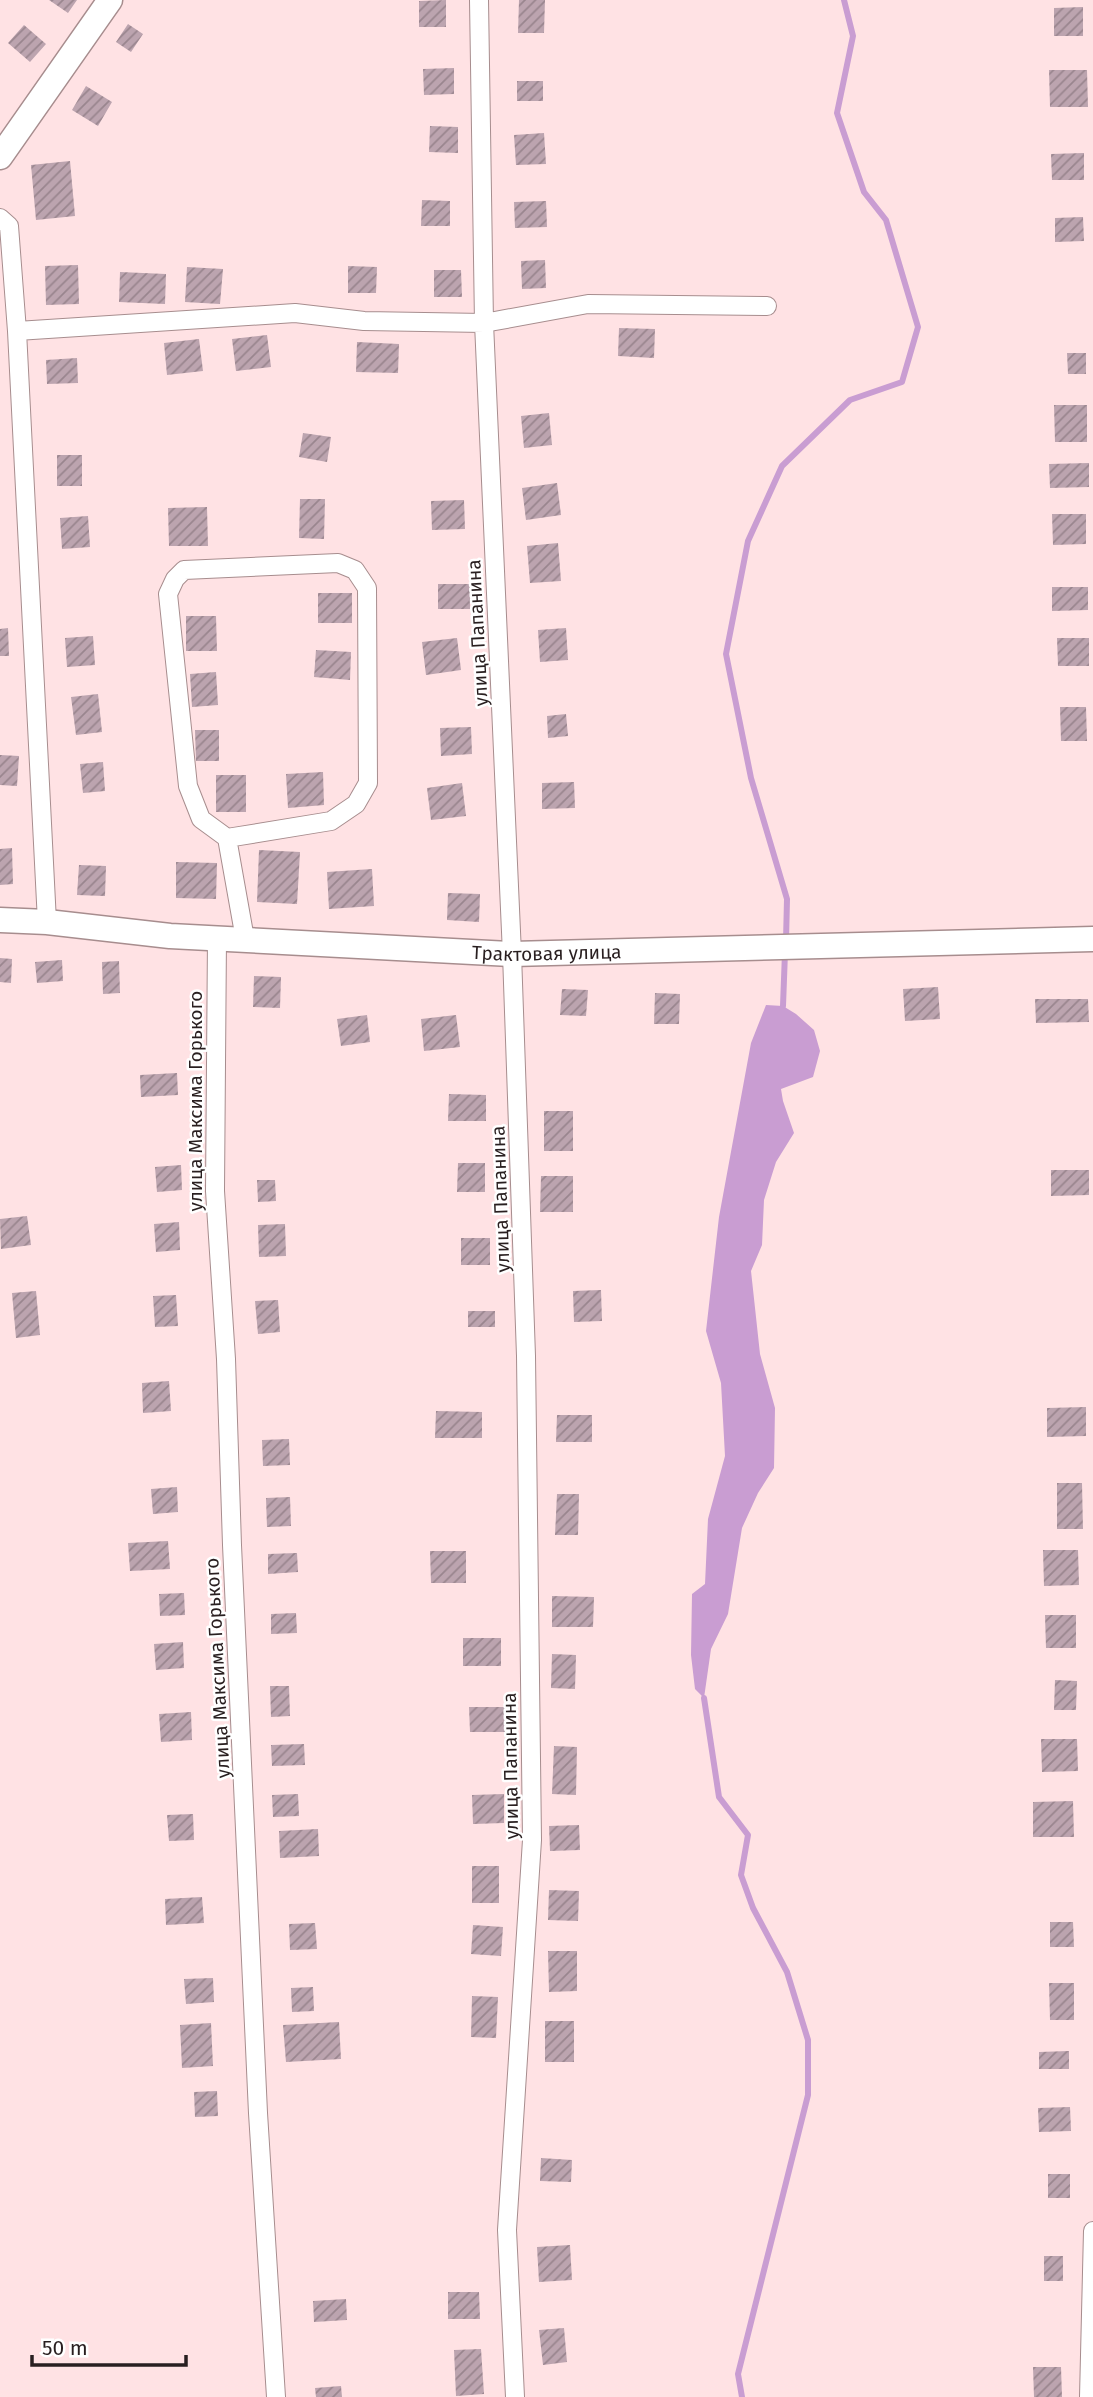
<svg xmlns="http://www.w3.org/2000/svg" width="1093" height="2397" font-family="'Fira Sans',sans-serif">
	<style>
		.water { fill: #c99dd2 }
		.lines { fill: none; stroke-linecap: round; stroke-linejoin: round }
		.stream { stroke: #c99dd2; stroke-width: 6 }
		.building { fill: url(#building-hatch) }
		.street-casing { stroke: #a78d8e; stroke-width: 20 }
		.secondary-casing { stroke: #a78d8e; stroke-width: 27 }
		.street { stroke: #fff; stroke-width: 18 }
		.secondary { stroke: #fff; stroke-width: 24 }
		.labels { text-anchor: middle; stroke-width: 5; stroke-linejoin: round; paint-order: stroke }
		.street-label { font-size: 19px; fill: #291f20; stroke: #fff }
	</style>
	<defs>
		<pattern id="building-hatch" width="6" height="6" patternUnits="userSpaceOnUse" patternTransform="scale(1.75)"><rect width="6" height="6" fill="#bca4af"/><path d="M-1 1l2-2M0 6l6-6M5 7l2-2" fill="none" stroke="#99858e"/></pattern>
	</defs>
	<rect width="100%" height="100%" fill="#ffe2e4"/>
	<path class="water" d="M766,1005l17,1 13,8 18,16 6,21 -7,26 -32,12 2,12 11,32 -18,29 -12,38 -2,45 -11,26 9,83 15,54 -1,60 -16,25 -16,35 -14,86 -17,35 -7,49 -9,-9 -4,-34 1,-61 13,-10 3,-65 17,-63 -4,-73 -15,-52 13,-114 32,-174z"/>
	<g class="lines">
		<path class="stream" d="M786,941l1,-42 -36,-121 -25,-124 22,-113 34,-75 68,-66 52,-18 16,-55 -32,-107 -22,-28 -27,-79 16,-77 -9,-36
			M783,1006l2,-54
			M704,1698l15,99 29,38 -7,40 12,33 34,64 21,68v55l-70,279 4,23"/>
	</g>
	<path class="building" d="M49,0h28l-9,13z
		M446,0v27h-27v-26z
		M519,0h26l-1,33h-26z
		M1083,7v29h-29v-28z
		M128,24l15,10 -12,18 -15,-10z
		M24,25l22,19 -16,18 -22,-19z
		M454,68v26l-30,1 -1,-26z
		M1049,70h38l1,37h-38z
		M517,81h26v20h-26z
		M86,86l26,16 -14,24 -26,-16z
		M430,126l28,1v26l-29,-1z
		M544,133l2,31 -30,1 -2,-30z
		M1084,153v27h-32l-1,-26z
		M70,161l5,55 -39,4 -5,-55z
		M422,200l28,1v25h-29z
		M546,201l1,26 -32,1 -1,-26z
		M1083,217l1,24 -29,1v-24z
		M545,260l1,28 -24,1 -1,-28z
		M78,265l1,39 -33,1 -1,-39z
		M348,266l29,1 -1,26h-28z
		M187,267l36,2 -3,35 -35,-2z
		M434,270h27l1,27h-28z
		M120,272l46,2 -1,30 -46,-2z
		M619,328l36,1 -1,29 -36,-2z
		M267,335l4,32 -35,4 -4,-32z
		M199,339l4,32 -36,4 -3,-32z
		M357,342l42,2 -1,29 -42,-1z
		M1067,353h19v21h-18z
		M77,358l1,25 -31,1 -1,-24z
		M1054,405h33v37h-32z
		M549,413l3,32 -28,3 -3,-32z
		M303,433l28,4 -4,25 -28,-5z
		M57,455h25v31h-25z
		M1089,463v24l-39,1 -1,-24z
		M557,483l4,32 -35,5 -4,-32z
		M300,499h25l-1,40 -25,-1z
		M464,500l1,29 -33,1 -1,-29z
		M207,507l1,39h-39l-1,-38z
		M1052,514h34v30l-33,1z
		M88,516l2,31 -28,2 -2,-31z
		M558,543l3,38 -31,2 -3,-37z
		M438,584h32v25h-32z
		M1052,587h36v23l-36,1z
		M318,593h34v30h-34z
		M186,616h30l1,35h-31z
		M8,628l1,28h-9v-27z
		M566,628l2,32 -28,2 -2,-32z
		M93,636l2,29 -28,2 -2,-29z
		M457,638l4,32 -35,5 -4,-33z
		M1057,638h32v28h-31z
		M316,650l35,2 -1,28 -36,-3z
		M216,672l2,33 -26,2 -2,-33z
		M98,694l4,38 -26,3 -5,-38z
		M1060,707h26l1,34h-26z
		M566,714l2,22 -20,2 -1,-22z
		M471,727l1,27 -31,2 -1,-28z
		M195,730h24v31h-23z
		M0,755l19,1 -2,30 -17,-1z
		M103,762l2,29 -22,2 -3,-29z
		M323,772l1,33 -36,3 -2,-34z
		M216,775h30v37h-30z
		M574,782l1,26 -33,1v-26z
		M462,783l4,33 -35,4 -4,-32z
		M12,848l1,36 -13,1v-36z
		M259,850l41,2 -3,52 -40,-2z
		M176,862l41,1 -1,36 -40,-1z
		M79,865l27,1 -1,30 -28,-1z
		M372,869l2,37 -45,3 -2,-37z
		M448,893l32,1 -1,28 -32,-2z
		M0,958l12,1 -1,24 -11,-1z
		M62,960l1,21 -26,2 -2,-21z
		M119,961l1,32 -17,1 -1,-32z
		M254,976l27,1 -1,31 -27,-1z
		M938,987l2,32 -35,2 -2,-32z
		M562,989l26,1 -2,26 -26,-1z
		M655,993l25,1 -1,30h-25z
		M1035,999h53l1,23 -53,1z
		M367,1015l3,27 -29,4 -4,-27z
		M456,1015l4,32 -36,4 -3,-32z
		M177,1073l1,22 -37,2 -1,-22z
		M449,1094l37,1v26h-38z
		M544,1111h29v40h-29z
		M458,1163h27v29h-28z
		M181,1165l1,25 -25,2 -2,-25z
		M1051,1170h38v25l-38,1z
		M541,1176h32v36h-33z
		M257,1180h18l1,21 -18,1z
		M27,1216l4,29 -30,4 -1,-30z
		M179,1222l1,28 -24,2 -2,-28z
		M285,1224l1,32 -27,1 -1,-32z
		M461,1238h29v27h-29z
		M601,1290l1,31 -28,1 -1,-31z
		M36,1291l4,44 -24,3 -4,-45z
		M176,1295l2,31 -23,1 -2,-31z
		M278,1300l2,32 -22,2 -3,-33z
		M468,1311h27v16h-27z
		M169,1381l2,30 -28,2 -1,-30z
		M1086,1407v29l-39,1v-29z
		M436,1411l46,1v26h-47z
		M557,1415h35v27h-36z
		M289,1439l1,26 -27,1 -1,-26z
		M1057,1483h25l1,46h-26z
		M177,1487l1,25 -25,2 -2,-25z
		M557,1494h22l-1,41h-23z
		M290,1497l1,29 -24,1 -1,-29z
		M168,1541l2,28 -40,2 -2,-28z
		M1043,1550h35l1,35 -35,1z
		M430,1551h36v32h-35z
		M297,1553l1,19 -30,2v-20z
		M184,1593l1,22 -25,1 -1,-22z
		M552,1596l42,1 -1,30h-41z
		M296,1613l1,20 -26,1v-20z
		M1045,1615h31v33h-30z
		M463,1638h38v28h-38z
		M183,1642l1,26 -28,2 -2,-26z
		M552,1654l24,1 -1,34 -24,-1z
		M1055,1680l22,1 -1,29h-22z
		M270,1686h19l1,30 -19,1z
		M469,1707h36v25h-35z
		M191,1712l1,28 -31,2 -2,-28z
		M1041,1739h36l1,32 -36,1z
		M304,1744l1,21 -33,1 -1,-21z
		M554,1746l23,1 -1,48 -24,-1z
		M298,1794l1,22 -26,1 -1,-22z
		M504,1794v29l-31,1 -1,-29z
		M1073,1801l1,36h-41v-35z
		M193,1814l1,26 -25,1 -2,-26z
		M579,1825l1,25 -30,1 -1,-25z
		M318,1829l1,27 -39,2 -1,-27z
		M472,1866h27v37h-27z
		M549,1890l30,1 -1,30 -30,-1z
		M202,1897l2,26 -38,2 -1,-26z
		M1050,1922h23l1,25h-24z
		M315,1923l2,26 -27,1 -1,-26z
		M473,1925l30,2 -2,29 -30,-2z
		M548,1951h29v40l-28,1z
		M213,1978l1,24 -28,2 -2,-25z
		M1049,1983h25v37h-24z
		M313,1987l1,24 -22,1 -1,-24z
		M472,1996l26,1 -2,41 -25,-1z
		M545,2021h29v41h-29z
		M339,2022l2,37 -55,3 -3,-37z
		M211,2023l2,43 -31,2 -2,-43z
		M1069,2051v18h-30v-17z
		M217,2091l1,25 -23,1 -1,-25z
		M1070,2107l1,24 -32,1 -1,-24z
		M541,2158l31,2 -1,22 -31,-1z
		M1048,2174h22v24h-22z
		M570,2245l2,35 -33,2 -2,-35z
		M1044,2256h19v25h-19z
		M448,2292h31l1,27h-32z
		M346,2299l1,21 -33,2 -1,-21z
		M564,2328l3,34 -24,3 -4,-35z
		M481,2349l3,45 -28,2 -2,-46z
		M1033,2367h28l1,30h-28z
		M341,2386l1,11h-26l-1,-9z"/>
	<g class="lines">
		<g class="street-casing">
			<path id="street" d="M479,0l5,323 28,631 14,402 6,484 -25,390 8,167
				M0,218l9,8 8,105 30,591
				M17,331l278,-18 69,8 120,2 104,-19 179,2
				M338,563l17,7 12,18 1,195 -12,21 -25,17 -104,17 -26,-19 -13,-33 -20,-192 7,-15 9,-9z
				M227,838l18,101
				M217,937l-2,254 11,168 6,186 26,568 18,284
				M1089,2397l4,-166"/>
		</g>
		<g class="secondary-casing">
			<g id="secondary">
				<path d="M0,157l110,-157"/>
				<path id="s1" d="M0,920l47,2 123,14 342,18 581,-15"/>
			</g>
		</g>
		<use href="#street" class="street"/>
		<use href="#secondary" class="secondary"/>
	</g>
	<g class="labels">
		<g class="street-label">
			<text transform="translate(477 633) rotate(-93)" y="7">улица Папанина</text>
			<text dy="7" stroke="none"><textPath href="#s1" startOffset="548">Трактовая улица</textPath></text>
			<text transform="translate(195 1101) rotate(-90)" y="7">улица Максима Горького</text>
			<text transform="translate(500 1199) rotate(-92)" y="7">улица Папанина</text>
			<text transform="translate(217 1668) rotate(-93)" y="7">улица Максима Горького</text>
			<text transform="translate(510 1766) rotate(-91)" y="7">улица Папанина</text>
		</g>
	</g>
	<path d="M32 2355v10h154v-10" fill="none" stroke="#291f20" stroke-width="3.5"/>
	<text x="42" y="2355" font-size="21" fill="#291f20" stroke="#ffffff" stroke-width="5" paint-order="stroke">50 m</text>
</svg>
